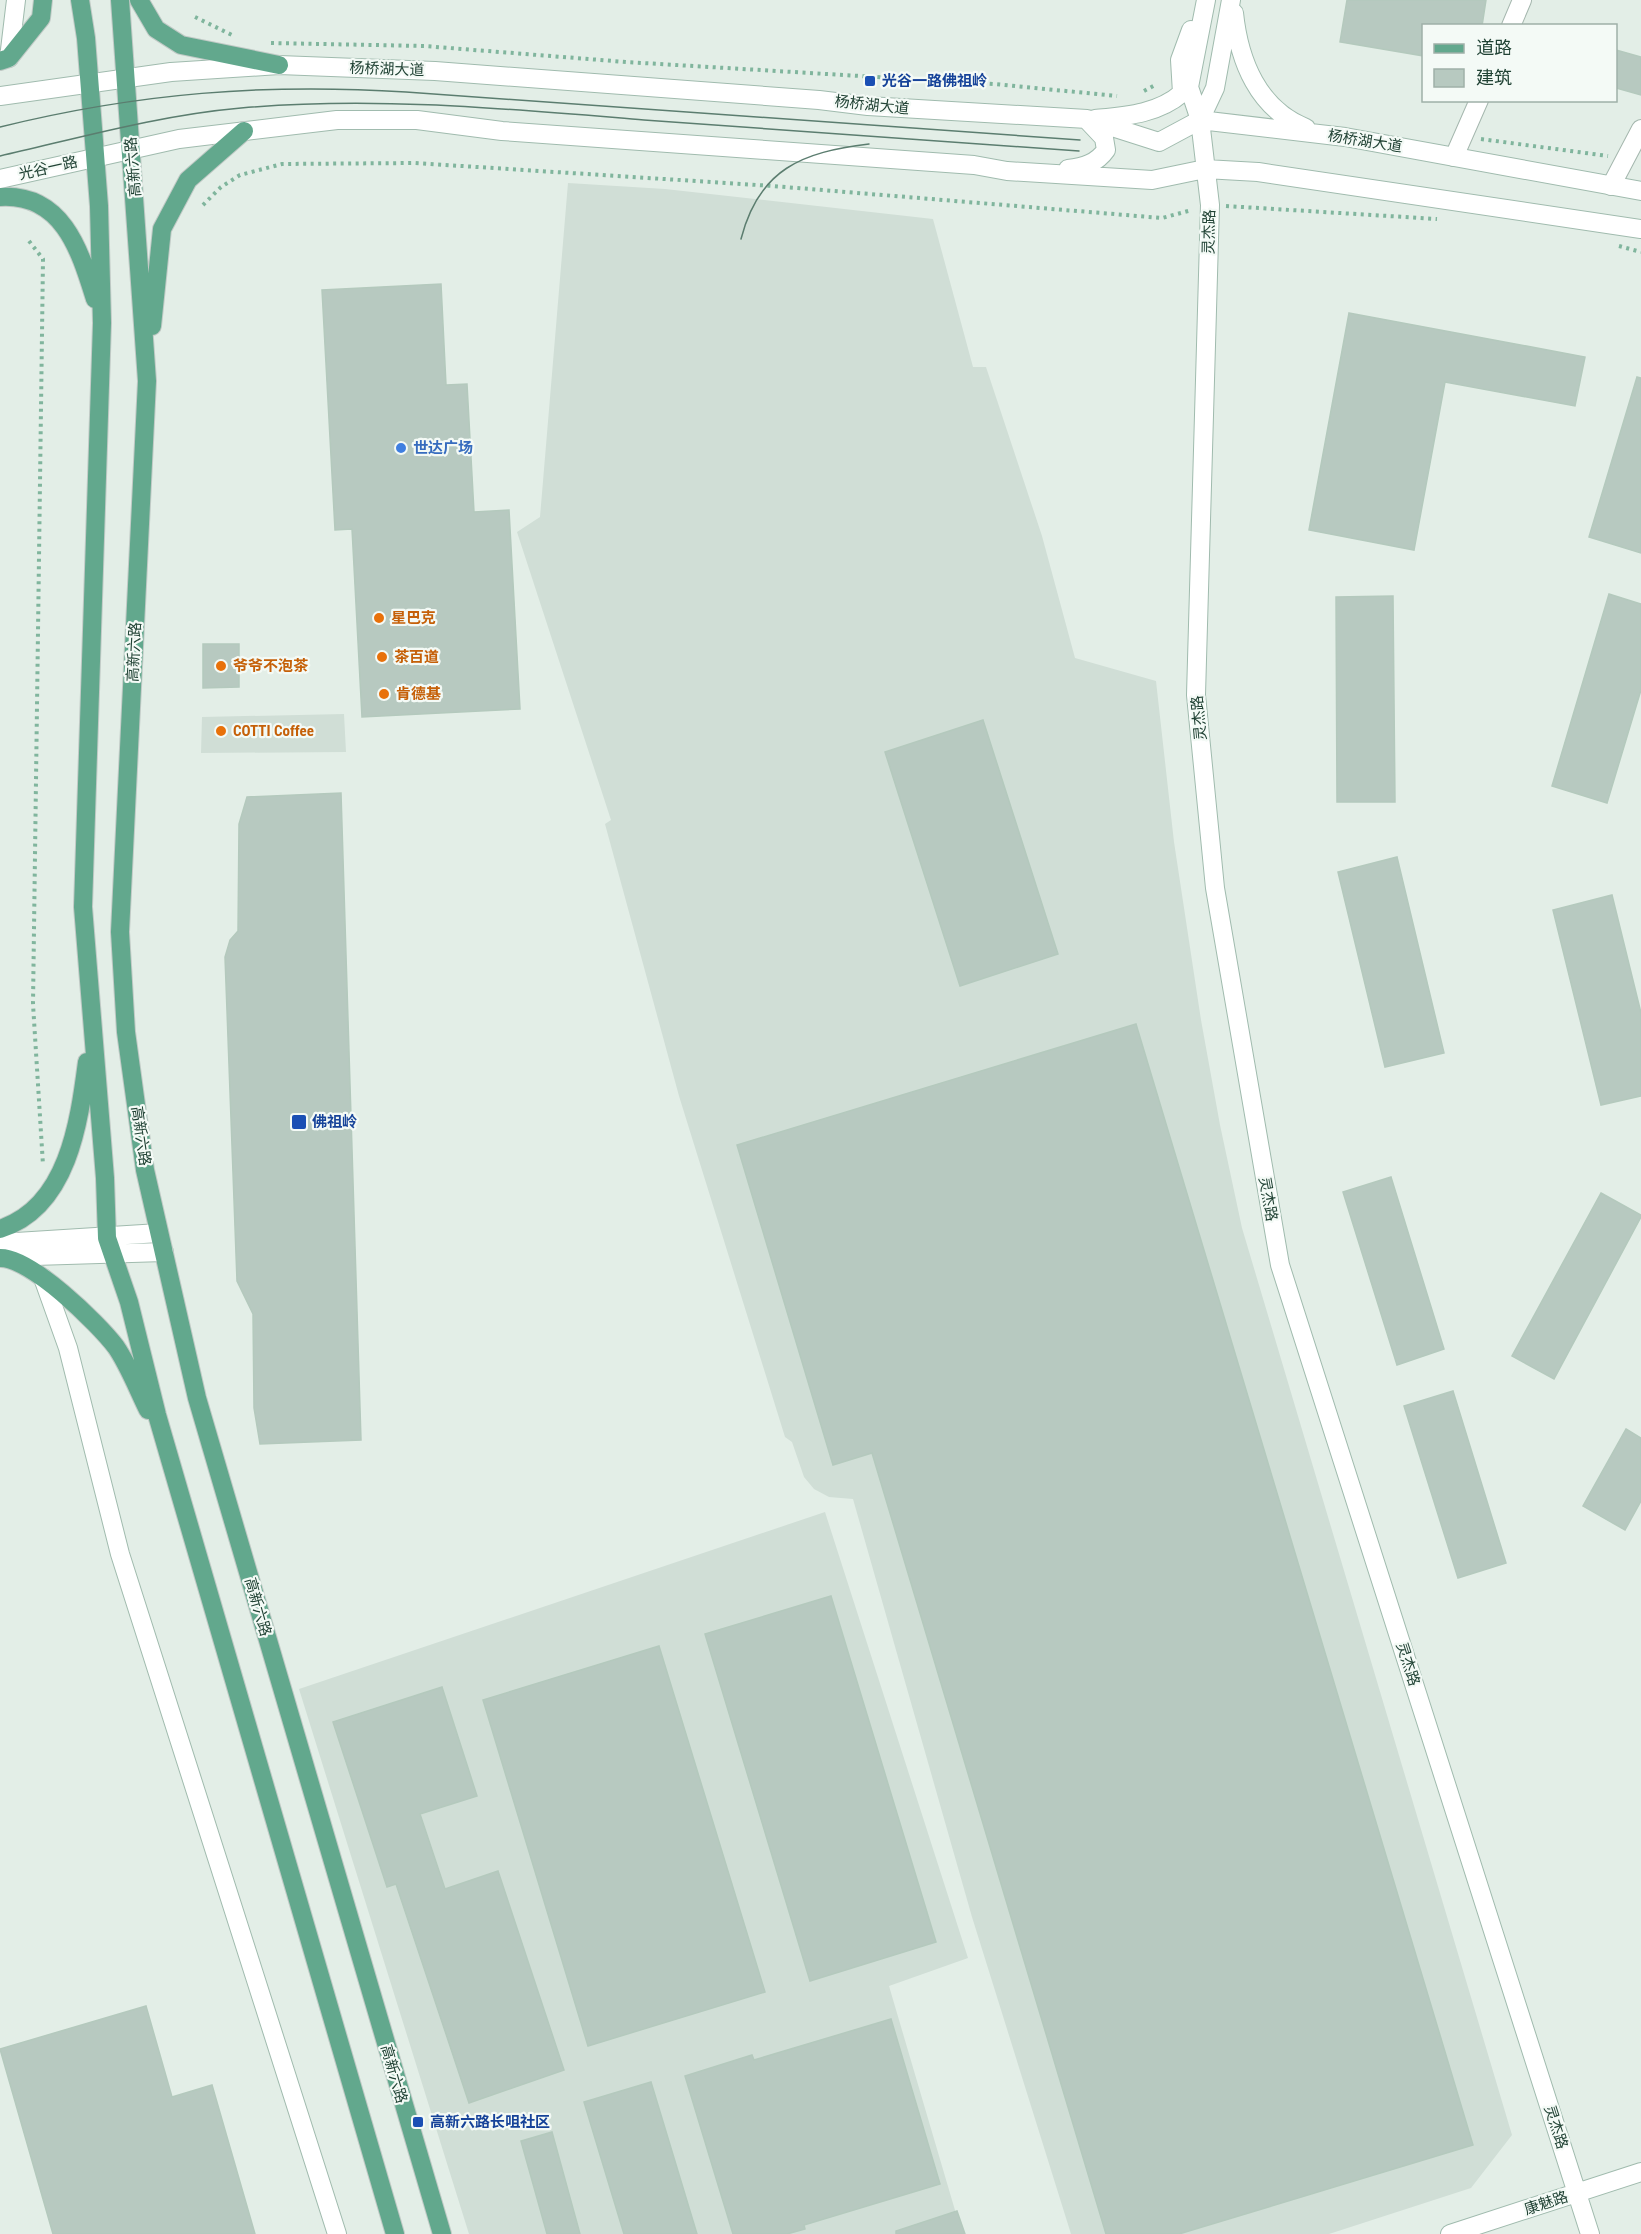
<svg xmlns="http://www.w3.org/2000/svg" width="1641" height="2234" font-family="'Roboto Condensed','Noto Sans SC',sans-serif">
	<style>
		.built { fill: #d0ded6 }
		.building { fill: #b7c9c0; stroke: #b4c9bd; stroke-width: 1.5 }
		.lines { fill: none; stroke-linecap: round; stroke-linejoin: round }
		.street-casing { stroke: #a5b7ae; stroke-width: 20 }
		.secondary-casing { stroke: #a0bbae; stroke-width: 20 }
		.primary-casing { stroke: #c1cac6; stroke-width: 20 }
		.path { stroke: #80b59d; stroke-width: 4; stroke-dasharray: 3 4.5; stroke-linecap: butt }
		.street { stroke: #fff; stroke-width: 18 }
		.secondary { stroke: #fff; stroke-width: 18 }
		.primary { stroke: #62a88d; stroke-width: 18 }
		.tram { stroke: #5b7d6f; stroke-width: 1.5 }
		.transit-dot { fill: #1a4fb4; stroke: #f4faf6; stroke-width: 2 }
		.shop-dot { fill: #3f7fe0; stroke: #f4faf6; stroke-width: 2 }
		.food-dot { fill: #e8710a; stroke: #f4faf6; stroke-width: 2 }
		.labels { text-anchor: middle; stroke-width: 4.5; stroke-linejoin: round; paint-order: stroke }
		.street-label { font-size: 15px; fill: #204234; stroke: #f4faf6 }
		.transit-label { font-size: 15px; font-weight: bold; fill: #164399; stroke: #f4faf6; text-anchor: start }
		.shop-label { font-size: 15px; font-weight: bold; fill: #366cbe; stroke: #f4faf6; text-anchor: start }
		.food-label { font-size: 15px; font-weight: bold; fill: #c56008; stroke: #f4faf6; text-anchor: start }
	</style>
	<rect width="100%" height="100%" fill="#e3eee7"/>
	<path class="built" d="M568,183l97,6 268,30 40,148h13l56,169 33,122 81,23 18,161 27,178 19,105 22,103 270,907 -41,53 -142,46h-258l-99,-317 -119,-418 -24,-2 -15,-8 -10,-12 -12,-35 -7,-5 -106,-341 -74,-272 6,-4 -94,-288 23,-15z
		M344,714l2,38 -145,1 1,-36z
		M825,1512l143,446 -79,28 73,248h-493l-170,-545z"/>
	<path class="building" d="M1347,0h139l-4,26h-58v30l-84,-14z
		M1616,50l25,7v38l-25,-7z
		M441,284l5,101 21,-1 7,128 35,-2 11,199 -158,8 -10,-188 -17,1 -13,-240z
		M1349,313l236,44 -10,49 -130,-24 -31,168 -105,-20z
		M1637,377l4,1v175l-52,-16z
		M1609,594l32,10v86l-34,113 -55,-17z
		M1393,596l2,206h-58l-1,-205z
		M203,644h36v43l-36,1z
		M983,720l75,234 -98,32 -75,-234z
		M341,793l20,647 -101,4 -6,-36 -1,-94 -16,-33 -12,-324 5,-17 8,-9 1,-107 8,-27z
		M1397,857l47,196 -59,14 -47,-195z
		M1612,895l29,118v83l-40,9 -48,-195z
		M1136,1024l337,1121 -294,89h-73l-234,-781 -39,12 -96,-320z
		M1391,1177l53,172 -47,16 -54,-173z
		M1601,1193l40,22v2l-87,162 -42,-23z
		M1453,1391l53,172 -48,15 -54,-172z
		M1626,1429l15,9v63l-16,29 -42,-24z
		M831,1596l105,346 -126,39 -105,-347z
		M659,1646l106,346 -177,54 -105,-346z
		M442,1687l35,109 -57,18 25,75 53,-18 66,199 -95,33 -73,-219 -9,3 -54,-165z
		M146,2006l26,91 40,-12 43,149h-202l-53,-185z
		M891,2019l49,165 -136,41 1,4 -18,5h-54l-48,-158 67,-21 2,5z
		M651,2082l46,152h-73l-40,-132z
		M552,2132l28,102h-33l-26,-93z
		M957,2211l8,23h-69v-3z"/>
	<g class="lines">
		<g class="street-casing">
			<path id="street" d="M1511,26l11,-26
				M1454,157l25,-57
				M1611,186l30,-57"/>
		</g>
		<g class="secondary-casing">
			<path id="secondary" d="M1206,0l-17,87 11,33 15,-32 16,-88
				M1234,13c5,48 24,96 72,115
				M9,58l7,-58
				M0,96l171,-24 108,-7 156,6 384,29 49,6 219,13 72,23 41,-22 145,17 296,54
				M1095,119c31,-3 63,-5 87,-26l-2,-33 11,-30
				M1200,120l10,85 -14,490 19,193 65,377 310,969
				M1068,169c16,-2 29,-6 38,-19l-2,-12 -16,-17
				M0,179l179,-40 158,-19h80l85,11 472,34 33,6 145,9 53,-11 53,3 383,57
				M0,1243l159,-10
				M2,1257l162,-5
				M43,1278l25,70 52,206 217,680
				M1450,2234l191,-62"/>
		</g>
		<g class="primary-casing">
			<path id="primary" d="M80,0l6,38 13,168 3,117 -19,584 22,271 2,60 22,64 28,113 238,819
				M120,0l27,381 -27,551 6,100 19,138 52,228 245,836
				M139,0l17,29 25,16 98,20
				M0,61l9,-3 32,-40 2,-18
				M0,197c63,-4 80,54 95,102
				M152,326l10,-97 26,-49 56,-49
				M0,1229c68,-22 79,-106 87,-167
				M0,1258c30,-1 98,65 116,89 13,19 22,43 32,63"/>
		</g>
		<path class="path" d="M195,17l37,18
			M271,43l153,3 202,16 368,22 123,12
			M1144,91l13,-7
			M1481,139l127,17
			M203,205l18,-18 19,-12 42,-11 133,-1 358,23 389,32 30,-8
			M1226,206l211,13
			M29,241l14,18 -10,745 10,161
			M1619,246l22,6"/>
		<use href="#street" class="street"/>
		<use href="#secondary" class="secondary"/>
		<use href="#primary" class="primary"/>
		<path class="tram" d="M0,127c138,-34 265,-44 406,-35l674,48
			M0,156c79,-18 160,-41 241,-48 134,-12 269,1 403,12 145,11 290,22 435,31
			M741,239c18,-70 61,-87 128,-95"/>
	</g>
	<g class="transit-dot">
		<rect x="864" y="75" width="12" height="12" rx="3"/>
		<rect x="291" y="1114" width="16" height="16" rx="3"/>
		<rect x="412" y="2116" width="12" height="12" rx="3"/>
	</g>
	<circle class="shop-dot" cx="401" cy="448" r="6"/>
	<g class="food-dot">
		<circle cx="379" cy="618" r="6"/>
		<circle cx="382" cy="657" r="6"/>
		<circle cx="221" cy="666" r="6"/>
		<circle cx="384" cy="694" r="6"/>
		<circle cx="221" cy="731" r="6"/>
	</g>
	<g class="labels">
		<g class="street-label">
			<text transform="translate(387 69) rotate(2)" y="5">杨桥湖大道</text>
			<text transform="translate(872 105) rotate(6)" y="5">杨桥湖大道</text>
			<text transform="translate(1365 141) rotate(9)" y="5">杨桥湖大道</text>
			<text transform="translate(133 167) rotate(-95)" y="5">高新六路</text>
			<text transform="translate(48 168) rotate(-13)" y="5">光谷一路</text>
			<text transform="translate(1209 232) rotate(-89)" y="5">灵杰路</text>
			<text transform="translate(134 652) rotate(-87)" y="5">高新六路</text>
			<text transform="translate(1199 718) rotate(-95)" y="5">灵杰路</text>
			<text transform="translate(141 1136) rotate(82)" y="5">高新六路</text>
			<text transform="translate(1268 1199) rotate(80)" y="5">灵杰路</text>
			<text transform="translate(258 1607) rotate(74)" y="5">高新六路</text>
			<text transform="translate(1408 1664) rotate(72)" y="5">灵杰路</text>
			<text transform="translate(394 2074) rotate(74)" y="5">高新六路</text>
			<text transform="translate(1556 2127) rotate(72)" y="5">灵杰路</text>
			<text transform="translate(1546 2203) rotate(-18)" y="5">康魅路</text>
		</g>
		<g class="transit-label">
			<text x="882" y="86">光谷一路佛祖岭</text>
			<text x="312" y="1127">佛祖岭</text>
			<text x="430" y="2127">高新六路长咀社区</text>
		</g>
		<g class="shop-label">
			<text x="413" y="453">世达广场</text>
		</g>
		<g class="food-label">
			<text x="391" y="623">星巴克</text>
			<text x="394" y="662">茶百道</text>
			<text x="233" y="671">爷爷不泡茶</text>
			<text x="396" y="699">肯德基</text>
			<text x="233" y="736">COTTI Coffee</text>
		</g>
	</g>
	<rect x="1422" y="24" width="195" height="78" fill="#f4faf6" stroke="#9fb0a8" stroke-width="1.5"/>
	<rect x="1434" y="44" width="30" height="9" fill="#62a88d" stroke="#9fb0a8" stroke-width="1.5"/>
	<text x="1476" y="54" font-size="18" fill="#204234">道路</text>
	<rect x="1434" y="69" width="30" height="18" fill="#b7c9c0" stroke="#9fb0a8" stroke-width="1.5"/>
	<text x="1476" y="84" font-size="18" fill="#204234">建筑</text>
</svg>
